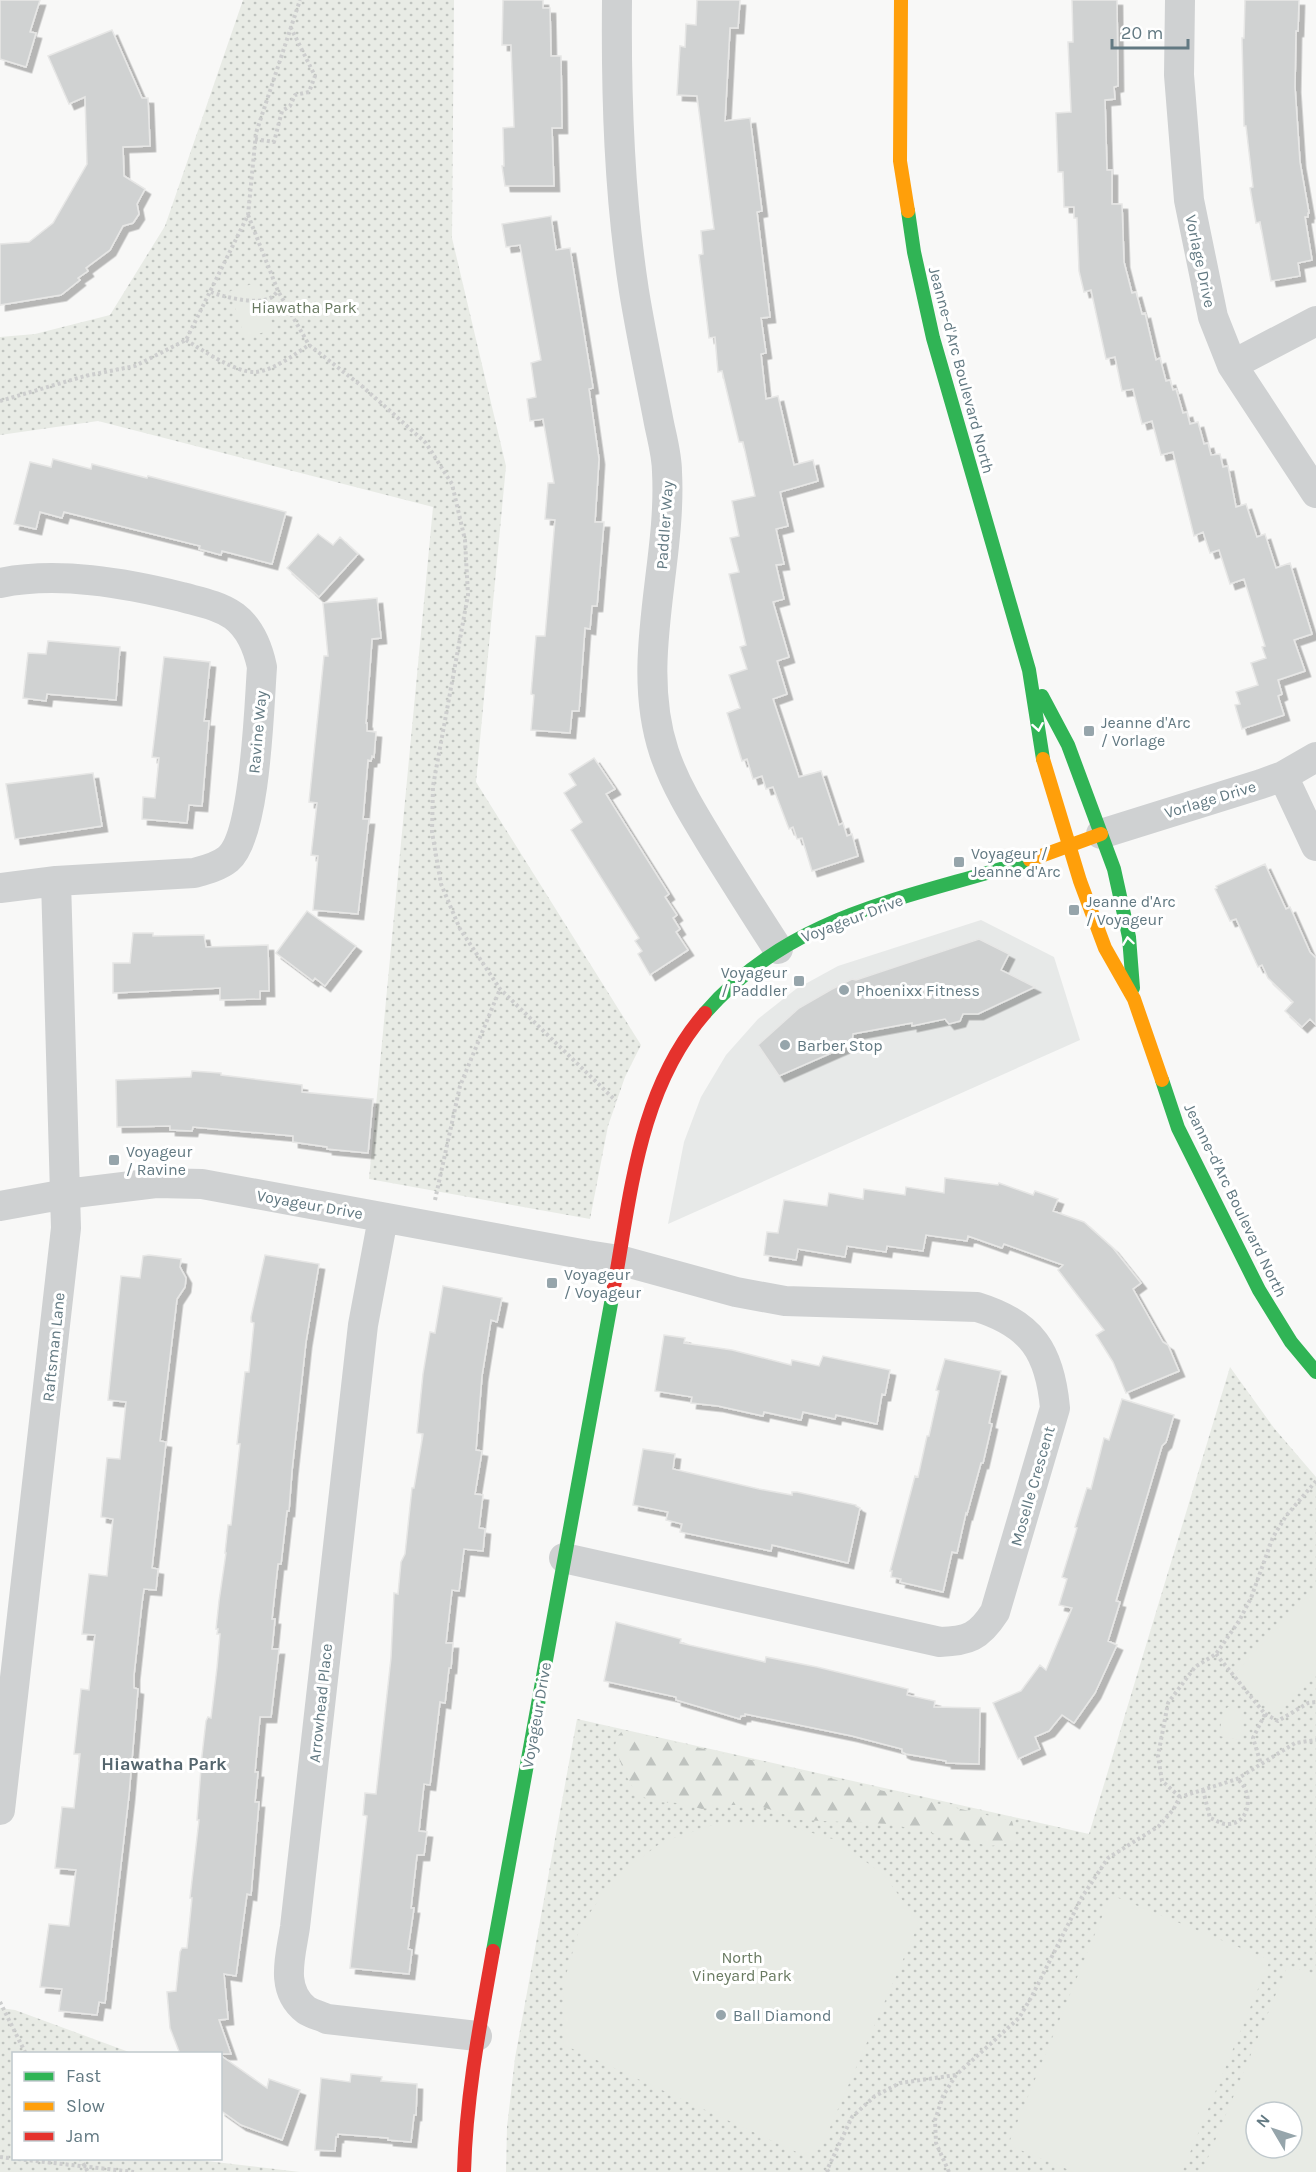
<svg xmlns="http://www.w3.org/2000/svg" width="1316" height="2172" font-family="Karla,sans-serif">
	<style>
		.built { fill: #e7e9e8 }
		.grass { fill: url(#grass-dots); fill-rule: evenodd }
		.forest { fill: url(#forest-firs) }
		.pitch { fill: #e8ebe5; fill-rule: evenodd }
		.building { fill: #d0d2d2; stroke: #e7e7e6; stroke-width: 1.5; filter: url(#shadow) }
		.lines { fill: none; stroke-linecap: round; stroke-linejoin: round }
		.path { stroke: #cdcece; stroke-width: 4; stroke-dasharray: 3 3; stroke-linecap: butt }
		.street { stroke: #cfd1d2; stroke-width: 30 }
		.fast { stroke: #30b455; stroke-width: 14 }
		.slow { stroke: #ff9f0a; stroke-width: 14 }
		.jam { stroke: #e5322d; stroke-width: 14 }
		.oneway { stroke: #fff }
		.poi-dot { fill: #96a5ab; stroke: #fff; stroke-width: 2 }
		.labels { text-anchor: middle; stroke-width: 6; stroke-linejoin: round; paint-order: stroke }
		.street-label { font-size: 16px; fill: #627982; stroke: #fff }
		.park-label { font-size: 16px; fill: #697a61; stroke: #fff }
		.poi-label { font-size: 16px; fill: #627982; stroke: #fff; text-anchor: start }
		.neighbourhood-label { font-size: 18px; font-weight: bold; fill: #54656d; stroke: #fff }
	</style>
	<defs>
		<pattern id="grass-dots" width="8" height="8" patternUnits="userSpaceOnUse" patternTransform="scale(1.5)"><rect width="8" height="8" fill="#e8ebe5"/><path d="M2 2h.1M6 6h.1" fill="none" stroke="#bfc3bf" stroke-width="1.8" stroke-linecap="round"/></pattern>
		<pattern id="forest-firs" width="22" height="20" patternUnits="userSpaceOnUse" patternTransform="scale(1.5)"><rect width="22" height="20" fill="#e8ebe5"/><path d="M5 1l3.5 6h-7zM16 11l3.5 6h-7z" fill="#bfc3bf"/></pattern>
		<filter id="shadow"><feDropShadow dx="5.5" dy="5.5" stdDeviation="0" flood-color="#0004"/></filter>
	</defs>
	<rect width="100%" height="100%" fill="#f8f8f7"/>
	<path class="built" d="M981,920l73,37 26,83 -412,184 16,-82 17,-45 25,-42 32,-36 38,-30 42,-23z"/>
	<path class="grass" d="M243,0h211l-2,238 54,228 -30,316 165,263 -16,32 -17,49 -18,93 -221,-40 64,-672 -335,-86 -98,14v-98l35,-3 75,-19 55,-89z
		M1230,1367l44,61 42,49v695h-810l1,-45 8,-69 62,-339 512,115zM1256,2112h36v36h-36z
		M0,2008l15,2 114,42 -115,2v104h167l119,14h-300z"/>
	<path class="forest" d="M623,1730l389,91 5,18 -4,4 -23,3 -100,-22 -89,-4 -44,-15h-25l-30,4 -23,-6 -26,-1 -17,-9 -12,-21 -9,-26 2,-9z"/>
	<path class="pitch" d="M258,282l16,47 -29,9 -15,-47z
		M1316,1587v83l-39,42 -42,-39z
		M1228,1707l9,1 6,7 -3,25 -21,-4 4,-24z
		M719,1823h60l57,17 48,35 35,48 -98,225 -18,7 -239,-110 -1,-60 17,-58 34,-49 48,-36z
		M1111,1895l159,65 -88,212h-108l-66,-27z
		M1288,1965l28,11v196h-114zM1256,2112h36v36h-36z"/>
	<path class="building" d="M0,0h40l-10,32 6,1 -10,34 -26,-8z
		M503,0h40v8h7l1,48h10l1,72h-10l2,58h-49l-3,-20h2l-1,-38 11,-1 -3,-82h-9z
		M697,0h43l-2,28h-8l-5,93 25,-3 12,93 -5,1 13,105 -9,1 5,35 -5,1 5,45 12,-3 16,69 19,-5 5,21 -38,11 8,34 -12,3 8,35 -8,1 8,34 -11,3 16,55 -12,4 10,33 -14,5 26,78 22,-6 18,54 4,-2 4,13 5,-2 6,22 -46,15 -10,-33 -5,1 -4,-12 -4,2 -16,-42 -7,2 -4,-13 -9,3 -6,-20 -5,2 -15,-48 13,-5 -11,-33 18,-6 -7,-22 6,-2 -17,-71 10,-2 -9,-34 9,-2 -7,-35 23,-5 -12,-54h-4l-17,-71 -4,1 -3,-35 -6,1 -10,-83 4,-1 -2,-23 13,-2 -17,-133 -20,-1 3,-49 5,1 1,-23 10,1z
		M1072,0h45l1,86 -4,1 1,12 -10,1 2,70h5v34h10l2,58 8,31 4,-1 6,22 3,-1 11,47 4,-2 6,23 4,-1 3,10 3,-1 7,24 4,-1 3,12 8,-2 6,22 4,-1 3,12 9,-1 3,13 5,-1 8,41 10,-3 11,33 8,-3 11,34 14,-5 22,71 -18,6 11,31 -27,9 4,14 -4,2 6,19 -42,14 -7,-24 5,-1 -4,-12 22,-7 -7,-22 15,-5 -4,-11 3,-1 -21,-67 -14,5 -11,-34 -9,3 -7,-21 -9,4 -21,-84 -12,3 -9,-34 -10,3 -9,-35 -11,2 -7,-34 -9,2 -15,-69 -7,2 -5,-21 -2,-53h-3v-11h-10l-1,-35h-5l-2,-59 15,-1 -3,-70h5z
		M1245,0h54l-1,31h-2l-1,56 5,75 9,51h-1v4h-3l7,43 -14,3 2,13 -29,5 -11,-59 -4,1 -6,-35 3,-1 -7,-61h-2l-2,-88h2z
		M112,30l30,68h6l2,48 -27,1 1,29 21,13 -8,15 2,10 -6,9 -10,3 -13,24 -24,18 2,3 -10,7 2,2 -19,15 -61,10v-61l29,-2 24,-19 34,-59 -2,-67 -16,7 -21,-48z
		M551,216l5,34 14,-2 23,140 -4,1 10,70 -4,63h9l-7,84h-5l-2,23 -5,-1 -6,83h-7l-2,22 -39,-3 3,-35 -3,-1 5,-58h9l10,-116 -10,-1 3,-36h6l-11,-64 -13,2 -3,-22 9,-2 -5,-34 10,-3 -21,-115 -14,2 -4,-23z
		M53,459l38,10 1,-5 55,14 1,-2 138,36 -14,52 -50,-13 -1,4 -22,-6 1,-3 -136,-34 -2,6 -22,-6 -4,17 -22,-5 16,-62 21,5z
		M318,534l15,11 7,-8 18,17 -39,43 -32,-29z
		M377,598l4,40 -9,1 -6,84h1v8l9,1 -2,25 -2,-1 -1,5 -3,-1 -5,59h6l-11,95 -45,-4 5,-54 -7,-1 6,-52 -8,-1 15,-146h4l-5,-53z
		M48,641l72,6 -4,53 -69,-6 -1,7 -23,-3 5,-45 18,1z
		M164,657l46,5 -6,59h5l-7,85 -13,-1 -2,18 -45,-4 1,-22 12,1 4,-40 -7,-1z
		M594,758l21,31 -9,5 63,100 -4,3 12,18 -4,3 7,11 -4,3 12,18 -38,25 -12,-21 4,-3 -7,-10 4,-3 -68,-108 11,-8 -18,-29 12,-8 -7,-11z
		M93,773l9,53 -87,13 -9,-55z
		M1265,864l21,45 4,-2 20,45 6,6v67l-6,-6 -8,8 -17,-16 8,-9 -25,-24 -6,-13 -4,2 -22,-48 -6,2 -15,-32 2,-1 -1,-2z
		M307,911l49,35 -31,40 -10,-8 -2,3 -37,-28z
		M133,933h20v3l51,-1 2,12 62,-2 1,46h-9v8l-40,1v-12l-107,5v-30h17z
		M979,939l30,15 -8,16 34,17 -57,27h-15l-3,7 -11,3 -4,-5 -33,7v-3l-59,11 -1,10 -73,32 -21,-31 41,-37 33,-19 20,-10 4,1z
		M192,1071l29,2v2l81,10v7l71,7 -5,54 -41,-4v-2l-34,-5v-6l-100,-9 -1,4 -22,-1v-4l-53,1 -1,-47 75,-3z
		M945,1178l53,7 1,-2 34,12 2,-4 23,8 -5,12 31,11 29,26 28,35 -8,6 30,53 5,3 11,26 -53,22 -13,-31 -17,-27 8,-5 -46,-60 5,-5 -59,-21 -2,4 -34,-12 -1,5 -41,-6 -3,16 -36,-5 -1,6 -39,-6 -2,11 -47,-8 -2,11 -32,-5 3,-23 11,1 6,-33 43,6 2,-13 34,6 1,-10 41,6 1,-8 38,6z
		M149,1255l32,4 -1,8 6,11 -1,9 -8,12 -17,142 6,1 -14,126 6,1 -2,21 -12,-1 -2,14 -8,72v13l4,1 -9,106 -24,208 -6,-1 -2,13 -38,-4 3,-22 -22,-2 9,-63 20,2 7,-56 -21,-2 7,-61 12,1 6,-54h-6l7,-65 8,1 6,-55 -13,-1 7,-60 18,2 6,-57 -12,-2 6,-59 13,1 6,-57 -18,-2 13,-124 19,2 3,-22z
		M265,1255l54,9 -13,78 -14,129 -3,40h-2l-6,53h-3l-6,55h3l-3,30h7l-8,68h-11l-5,55h3l-3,30h4l-8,93 -4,-1 -11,82 -12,-2 4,45 -9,1 12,34h-51l-10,-26 -3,-36 9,-1 4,-39 2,-4h5l5,-50h-2l9,-78h-2l5,-65 4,-34 2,-4 3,1 6,-50 3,-34h-3l1,-5h-2l3,-28 7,-48h-1l3,-28h3l9,-81h-3l8,-72h4l5,-49 -3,-1v-5z
		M443,1286l59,12 -5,24 -6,-2 -9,56 -6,74 6,1 -7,43 8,1 -4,33 6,1 -2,22 -19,-2 -5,42 -7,-1 -6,53h7l-2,25h-2l-4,35 -5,-1 -10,83 -6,-1 -5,47 8,1 -3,23h-7l-6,53h3l-6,41 4,1 -3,24 -59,-6 17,-152 -4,-1 2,-22 11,1 15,-136 3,-65 4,1 3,-32 4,-8 7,-66h2l9,-54 -6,-1 6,-59 7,-42 5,1z
		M664,1335l21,3 -1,5 48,7 59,15 1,-5 27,6 4,-10 67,14 -5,25 -3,-1 -5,30 -41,-9 -1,4 -32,-7 -2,8 -37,-8 -1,4 -45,-10 -27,-3 1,-6 -37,-6z
		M945,1359l56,12 -12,52 3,1 -9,39h-2l-14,51 -1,-1 -9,40 -5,-1 -9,40 -43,-10 1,-3 -10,-2 1,-6h-2l25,-95 3,1 9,-41h2l10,-45 -3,-1z
		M1122,1399l52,16 -8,27 -4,4 -46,155 4,1 -12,39 9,4 -22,48 -21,30 -12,-8 -13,16 -14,6 5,12 -22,10 -25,-56 28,-12 19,-26 6,5 26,-62 -13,-3 8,-26 -5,-2 15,-49 -2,-1 12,-39 4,1 13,-51 5,2z
		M643,1449l32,5 -2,15 86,20 33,6v-3h5l59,13v1l4,2 -12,55 -76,-18 -1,6 -91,-19 2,-8 -16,-4 2,-8 -35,-7z
		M616,1622l65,17 -1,4 85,19 1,-5 51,10 91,22 -1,6 28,6 -1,6 46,1 -1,56 -33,-1v-2l-40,-7 -4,-2v-3l-50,-13 -107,-22v2h-4l-1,3 -64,-19v-3l-72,-16z
		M220,2055l47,33 2,-9 31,11 -18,50 -41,-15 -21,-15z
		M351,2074l31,3 -1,4 36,3 -1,31h-2l-3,27 -23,-2v-2l-50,-4v3h-2l-1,14 -20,-1 6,-72 29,4z"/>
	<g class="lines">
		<path class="path" d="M255,139l19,3 8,-31 8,-5 5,-11 14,-3 6,-16 -24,-48
			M248,215l30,76 31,54 54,42 63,56 26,41 13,56 3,55 -35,191 -1,46 9,52 19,45 40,60 116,112
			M211,292c13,5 45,13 59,6 3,-1 5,-4 8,-7
			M186,340c16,10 50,33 69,32 18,-1 40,-18 54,-27
			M0,401l85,-25 50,-10 51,-26 62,-125 8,-82 44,-133
			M435,1200l25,-114 40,-97
			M1216,1654l49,60 -12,24 8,26
			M1265,1714l13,7 30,-18 8,-1
			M1203,1790l7,28c6,2 12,7 19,6 23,-2 24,-34 8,-45
			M1180,1797l-18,-16 -4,-25 10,-53 27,-36 21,-13 23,-33 12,-23 22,-61 13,-21 30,-35
			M0,2002l26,52
			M0,2157l134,15
			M80,2158l8,14
			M829,2172l-2,-2 25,-53 23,-21 25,-13 56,-8
			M949,2172l-13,-29 -1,-23 8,-24 13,-21 63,-57 13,-22 50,-99 26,-39 51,-32 14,-16 7,-13 57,-18 58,-36 21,-3"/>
		<path class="street" d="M617,0c-1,98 2,194 17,291 7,43 16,85 24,127 3,17 9,36 9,54 5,92 -33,189 -3,280 12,36 33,68 53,101 20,32 40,64 61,96
			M1180,0l-1,75 10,125 24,117 19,48 84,128
			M1232,365l84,-44
			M0,583c58,-12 125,0 182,14 18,5 36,8 52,19 16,12 24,32 28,51 -3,39 -6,169 -34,192 -10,8 -23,11 -34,14l-138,8 -56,7
			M1283,776l33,70
			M1101,834l160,-50 22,-8 33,-19
			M0,1206l66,-12 90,-11 46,1 385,71 32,5 117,32 49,9 192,6c55,17 73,45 78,101l-60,204c-16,25 -27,29 -55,30l-376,-84
			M383,1218l-20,107 -68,602c-4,28 -16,62 11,83 6,4 15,6 21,9l150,17
			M0,1810l66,-582 -10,-347"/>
		<path class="fast" d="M908,211l6,41 19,86 96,332 14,89
			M1042,696l26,49 46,124 15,68 4,51
			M705,1013c88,-101 204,-114 325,-153
			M1162,1080l16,48 81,162 32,52 25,30
			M493,1951l121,-664"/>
		<path class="slow" d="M901,0l-1,161 8,50
			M1043,759l37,122 25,67 29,51 28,81
			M1030,860l71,-26"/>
		<path class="jam" d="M614,1287c17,-94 25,-198 91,-274
			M464,2172c2,-75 16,-148 29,-221"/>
	</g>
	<defs><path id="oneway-chevron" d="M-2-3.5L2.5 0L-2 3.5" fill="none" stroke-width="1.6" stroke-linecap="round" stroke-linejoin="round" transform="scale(1.5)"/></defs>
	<g class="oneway">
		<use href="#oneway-chevron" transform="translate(1038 727) rotate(80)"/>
		<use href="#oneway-chevron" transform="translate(1128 941) rotate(-98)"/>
	</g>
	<g class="poi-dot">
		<rect x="1083" y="725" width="12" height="12" rx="3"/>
		<rect x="953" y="856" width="12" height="12" rx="3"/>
		<rect x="1068" y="904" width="12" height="12" rx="3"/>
		<rect x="793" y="975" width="12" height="12" rx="3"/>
		<circle cx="844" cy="990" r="6"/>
		<circle cx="785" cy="1045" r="6"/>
		<rect x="108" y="1154" width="12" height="12" rx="3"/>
		<rect x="546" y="1277" width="12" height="12" rx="3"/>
		<circle cx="721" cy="2015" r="6"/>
	</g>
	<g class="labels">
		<g class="street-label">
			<text transform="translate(1201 261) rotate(78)" y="6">Vorlage Drive</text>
			<text transform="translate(962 370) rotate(75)" y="6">Jeanne-d'Arc Boulevard North</text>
			<text transform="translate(664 525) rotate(-86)" y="6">Paddler Way</text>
			<text transform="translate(257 732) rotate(-85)" y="6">Ravine Way</text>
			<text transform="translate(1210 799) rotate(-17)" y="6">Vorlage Drive</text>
			<text transform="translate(852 918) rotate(-21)" y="6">Voyageur Drive</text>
			<text transform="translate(1236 1200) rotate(64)" y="6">Jeanne-d'Arc Boulevard North</text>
			<text transform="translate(310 1204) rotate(10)" y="6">Voyageur Drive</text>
			<text transform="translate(53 1347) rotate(-84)" y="6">Raftsman Lane</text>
			<text transform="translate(1032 1486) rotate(-74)" y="6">Moselle Crescent</text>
			<text transform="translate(320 1703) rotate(-84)" y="6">Arrowhead Place</text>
			<text transform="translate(536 1715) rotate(-80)" y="6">Voyageur Drive</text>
		</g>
		<g class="park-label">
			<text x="304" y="313">Hiawatha Park</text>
			<text x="742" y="1963">North<tspan x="742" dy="18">Vineyard Park</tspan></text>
		</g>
		<g class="poi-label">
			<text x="1101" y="728">Jeanne d'Arc<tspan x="1101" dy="18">/ Vorlage</tspan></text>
			<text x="971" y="859">Voyageur /<tspan x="971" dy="18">Jeanne d'Arc</tspan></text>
			<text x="1086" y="907">Jeanne d'Arc<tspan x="1086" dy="18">/ Voyageur</tspan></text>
			<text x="787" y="978" text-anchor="end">Voyageur<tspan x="787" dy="18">/ Paddler</tspan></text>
			<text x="856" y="996">Phoenixx Fitness</text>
			<text x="797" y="1051">Barber Stop</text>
			<text x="126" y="1157">Voyageur<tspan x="126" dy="18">/ Ravine</tspan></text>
			<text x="564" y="1280">Voyageur<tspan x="564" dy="18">/ Voyageur</tspan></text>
			<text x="733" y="2021">Ball Diamond</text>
		</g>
		<g class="neighbourhood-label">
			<text x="164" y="1770">Hiawatha Park</text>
		</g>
	</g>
	<rect x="12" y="2052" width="210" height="108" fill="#ffffff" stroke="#c0c9cd" stroke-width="1.5"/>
	<rect x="24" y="2072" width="30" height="9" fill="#30b455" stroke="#c0c9cd" stroke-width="1.5"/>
	<text x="66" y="2082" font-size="18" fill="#627982">Fast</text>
	<rect x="24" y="2102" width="30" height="9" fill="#ff9f0a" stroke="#c0c9cd" stroke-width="1.5"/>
	<text x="66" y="2112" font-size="18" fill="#627982">Slow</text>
	<rect x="24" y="2132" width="30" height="9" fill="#e5322d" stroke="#c0c9cd" stroke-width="1.5"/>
	<text x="66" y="2142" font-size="18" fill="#627982">Jam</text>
	<g transform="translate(1274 2130) rotate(309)"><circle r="28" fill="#ffffff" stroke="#c0c9cd" stroke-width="1.5"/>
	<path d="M0-4.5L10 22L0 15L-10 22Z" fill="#96a5ab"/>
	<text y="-9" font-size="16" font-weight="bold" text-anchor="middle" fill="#627982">N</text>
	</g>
	<path d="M1112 39v9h76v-9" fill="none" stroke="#627982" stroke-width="3"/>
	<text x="1121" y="39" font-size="18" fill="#627982" stroke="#ffffff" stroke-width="4.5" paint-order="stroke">20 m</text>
</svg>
